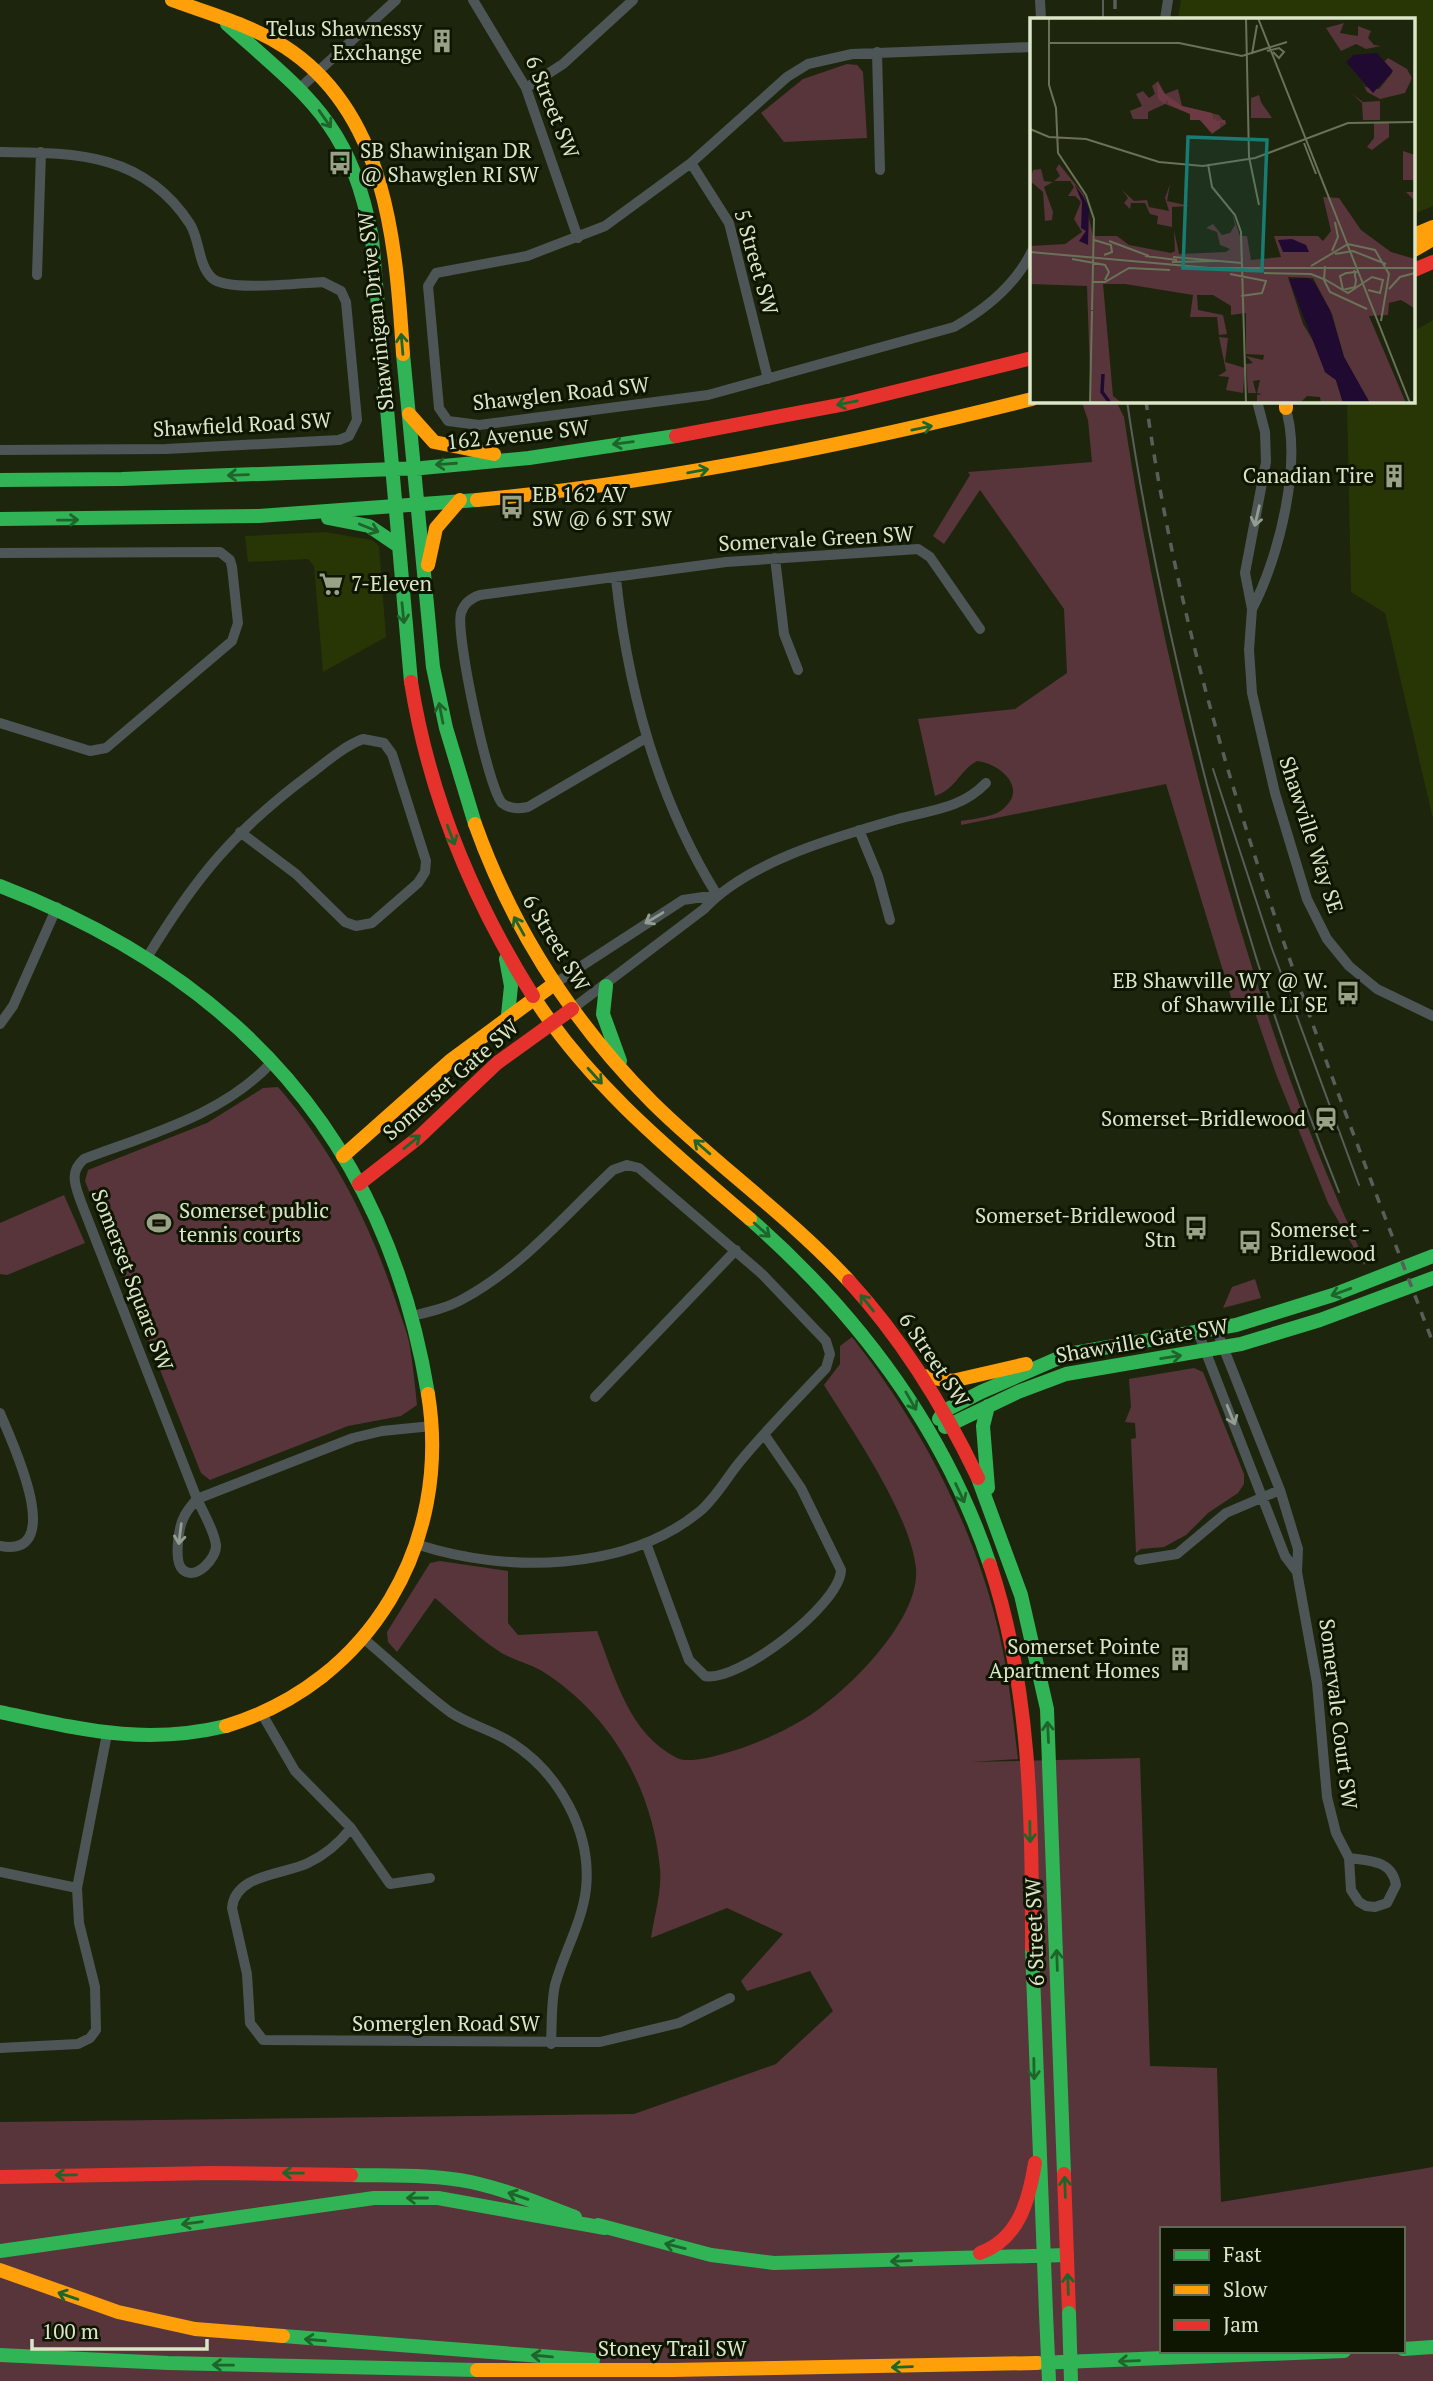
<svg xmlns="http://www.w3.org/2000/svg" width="1433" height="2381" font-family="'PT Serif',serif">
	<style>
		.built { fill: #283505 }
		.green { fill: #57353a; fill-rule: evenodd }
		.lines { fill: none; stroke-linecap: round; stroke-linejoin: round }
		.street { stroke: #4e5557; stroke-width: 10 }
		.fast { stroke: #30b455; stroke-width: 14 }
		.slow { stroke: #ff9f0a; stroke-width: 14 }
		.jam { stroke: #e5322d; stroke-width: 14 }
		.tram { stroke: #595e5a; stroke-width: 2 }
		.rail { stroke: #595e5a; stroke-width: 3.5; stroke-dasharray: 9 9; stroke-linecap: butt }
		.fast-bridge { stroke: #30b455; stroke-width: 14 }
		.oneway { stroke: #1f642b }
		.oneway2 { stroke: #949e90 }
		.labels { text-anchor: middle; stroke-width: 6; stroke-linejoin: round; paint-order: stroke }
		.poi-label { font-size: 21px; fill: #dbe6c8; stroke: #0e1501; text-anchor: end }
		.street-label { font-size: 21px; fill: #dbe6c8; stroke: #0e1501 }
		.inset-river { fill: none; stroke: #210a32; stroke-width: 3.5 }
		.inset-road { fill: none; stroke: #6a7258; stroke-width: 2 }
		.view { fill: #197c72; fill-opacity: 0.15; stroke: #197c72; stroke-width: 3.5 }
		.inset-edge { fill: none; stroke: #dbe6c8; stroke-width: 3.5 }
	</style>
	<rect width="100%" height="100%" fill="#1e250d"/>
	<path class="built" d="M1181,0h252v206l-19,8v-195h-236z
		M1433,320v499l-48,-206 -34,-21 -4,-191h67v-70z
		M325,532l47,8 7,6 7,91 -63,35 -9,-106 -6,-7 -60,3 -3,-26z"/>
	<path class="green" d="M847,64l10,1 6,7 4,66 -83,4 -23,-29 42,-34z
		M1089,401h27l8,16c21,139 49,266 85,402 41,153 90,301 157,444l-2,2 -36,-62 -52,-129 -22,-64 -12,-6 -8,3 -68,-223 -205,41v-4c12,-2 33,-4 42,-12 26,-21 -4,-46 -26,-48 -18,10 -21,28 -42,35l-17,-77 97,-10 52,-36 -3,-64 -84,-119 -36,54 -11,-8 37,-61 -2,-3 124,-10 -4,-42 -6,-17z
		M278,1087c53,61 90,132 116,209 5,16 13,34 16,51 3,19 5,39 7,58l-16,11 -53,10 -138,54 -9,-7 -116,-292 3,-11 119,-47 56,-35z
		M64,1195l21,48 -78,32 -7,-1v-51z
		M1255,1279l6,19 -38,10 9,-21z
		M852,1337c68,86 124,192 148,300 9,41 13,81 18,122l-47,3 169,-4 10,308 67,2 4,134 212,-35v214h-1433v-259l634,-8 142,-50 57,-53 -23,-40 -63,20 -6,-10 42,-47 -56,-26 -76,30c3,-21 11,-47 9,-69 -7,-79 -48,-153 -115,-196 -15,-10 -34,-13 -48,-23 -22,-15 -42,-35 -62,-52l-38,54 -9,-10 -1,-10 43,-69 10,-2 68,10v52l10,12 79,-4c18,46 32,103 80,127 11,5 31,0 42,-3 34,-9 71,-25 100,-46 37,-27 101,-92 97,-140 -5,-54 -63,-137 -92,-184l16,-21v-18zM1162,2229h241v122h-241z
		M1194,1368l9,4 41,102v10l-6,9 -30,20 -22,22 -22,12 -23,2 -5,4 -5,-114 5,-1 -1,-15 -10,-1 6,-15 -2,-28z"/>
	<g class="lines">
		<path class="street" d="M473,0l53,88 52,150
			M1040,0l1,19
			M1165,19l3,-19
			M1032,47l-180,7 -44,10 -21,13 -96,86 -86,63 -78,30 -91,17 -8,13 11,122 9,13 31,4 229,-30 246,-68c32,-18 62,-43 78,-76
			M877,52l3,118
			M300,88l96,-88
			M526,88l37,-24 70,-64
			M0,152c77,1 144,1 190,72 10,16 8,41 22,54 15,14 89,5 111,4l18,9 5,11 11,118 -8,16 -10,4 -173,9 -166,1
			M691,163l38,60 39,156
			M37,275l4,-123
			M1257,401l8,31 1,30 -21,111 7,36 -3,41 3,43 23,100 32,106 20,40 22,27 28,23 56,27
			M0,553l220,-1 10,8 2,7 6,56 -6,18 -126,107 -16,3 -90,-28
			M775,558l9,76 14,36
			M616,579c12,112 41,219 101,316
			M1252,609c27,-51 52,-150 32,-206
			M646,738l-118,69c-9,2 -19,2 -26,-4 -14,-15 -47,-170 -41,-190 3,-10 10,-15 19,-18l246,-33 192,-13 12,8 50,72
			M859,830l19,46 12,44
			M148,956c48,-79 86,-125 161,-181 16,-12 35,-29 54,-36l21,4 8,11 34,107 -1,11 -7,11 -46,40 -16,3 -11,-4 -49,-48 -56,-42
			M554,984l129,-84 34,-5
			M572,1009l132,-100c45,-48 132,-72 194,-90 33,-9 63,-10 88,-36
			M0,1024l13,-18 44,-99
			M272,1062c-49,53 -122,72 -188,97 -15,13 -9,26 -3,43l116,297c6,13 17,31 19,46 1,13 -20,36 -33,25 -10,-8 -4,-44 1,-53 3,-7 8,-12 13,-18l156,-61 29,-7 50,-5
			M412,1316c17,-4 35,-8 51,-17 58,-31 103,-85 150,-129l14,-5 12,3 123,106 64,67 4,13 -4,14c-28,30 -57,59 -83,90 -15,17 -26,39 -44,54 -74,60 -193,61 -280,33
			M1216,1329l64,161 18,59 -1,23 20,111 10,114 9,36 13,25 2,32 8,12 7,4 9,1 12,-4 9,-18c-4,-25 -26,-24 -47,-27
			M1198,1332l87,224 12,16
			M595,1397l141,-147
			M0,1413c10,25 69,146 0,133
			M646,1543l43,117 16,16c33,7 135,-71 136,-106l-40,-82 -37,-54
			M1139,1560l38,-6 49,-41 54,-23
			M364,1639c29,24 56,51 86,73 19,13 43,18 62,31 47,30 80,89 74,146 -4,34 -22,63 -31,96 -4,19 -3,39 -4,59
			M262,1714l33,57 56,57 39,56 40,-6
			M351,1828c-11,14 -26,27 -43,35 -25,12 -73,11 -76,45l15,66 3,49 13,17 337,2 79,-19 51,-25
			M0,1872l77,16
			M0,2048l78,-4 12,-6 6,-8 -1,-43 -16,-64 -2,-35 30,-154"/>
		<path class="fast" d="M227,24c82,73 123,99 145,214l39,444
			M403,354l30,313 13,61 29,96
			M0,480l122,-1 300,-11 107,-10 147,-22
			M328,518l41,8 28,19
			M0,519l259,-3 218,-16
			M0,886c237,91 386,253 428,508
			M506,959l5,27 -3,29
			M606,986l-3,28 17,47
			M750,1219c107,94 194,209 240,346
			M988,1406l-5,20 5,62
			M939,1419l5,-8 37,-19 87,-38 168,-29 97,-30 100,-39
			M945,1427l73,-35 48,-18 175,-30 79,-24 113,-42
			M978,1478l43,117 26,114 17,465
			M0,1712c81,17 143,34 226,14
			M1032,1947l14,366
			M351,2175c40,1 81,-1 120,7 36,8 70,22 104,35
			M598,2225l113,30 63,8 293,-8
			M0,2251l374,-53h64l167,30
			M283,2336l310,24
			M1403,2349l30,-2
			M0,2355l168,8 309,7
			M1037,2363l307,-12"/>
		<path class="slow" d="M172,0c38,14 79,25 113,47 102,66 111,197 118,307
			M1414,235l19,-8
			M1414,250l19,-11
			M1286,401v7
			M409,414l25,28 60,12
			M477,500c188,-18 372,-55 555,-101
			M428,565l8,-37 24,-28
			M475,824c38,106 99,200 178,279 63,62 136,113 196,178
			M533,996c56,88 138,155 217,223
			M343,1156l107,-95 104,-77
			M923,1376l29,5 74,-17
			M226,1726c145,-44 226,-184 202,-332
			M0,2270l118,42 77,17 88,7
			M477,2370h195l365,-7"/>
		<path class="jam" d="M1414,270l19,-8
			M676,436l169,-32 187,-46
			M411,682c18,113 61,217 122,314
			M359,1184l59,-46 79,-75 75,-54
			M849,1281c54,59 95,126 129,197
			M990,1565c41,123 42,253 42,382
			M1064,2174l5,139
			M0,2177l213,-4 138,2
			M980,2253c39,-14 49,-53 55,-90"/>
		<path class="tram" d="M1103,0v19
			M1127,401c19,131 48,260 81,388 36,137 78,272 131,403
			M1213,769l58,177 88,239"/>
		<path class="rail" d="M1115,0v19
			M1146,401c45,328 170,634 287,942"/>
		<path class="fast-bridge" d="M1046,2313l3,68
			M1069,2313l2,68"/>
	</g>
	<defs><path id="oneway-shaft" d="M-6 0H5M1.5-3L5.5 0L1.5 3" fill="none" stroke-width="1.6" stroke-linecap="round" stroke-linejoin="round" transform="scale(1.75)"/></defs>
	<g class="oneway">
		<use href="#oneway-shaft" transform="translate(325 119) rotate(55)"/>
		<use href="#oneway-shaft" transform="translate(402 344) rotate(-95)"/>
		<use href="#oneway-shaft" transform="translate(847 403) rotate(169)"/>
		<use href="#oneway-shaft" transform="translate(922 428) rotate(-12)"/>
		<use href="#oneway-shaft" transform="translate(623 443) rotate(172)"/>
		<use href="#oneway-shaft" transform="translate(446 464) rotate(176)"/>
		<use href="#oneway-shaft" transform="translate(698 471) rotate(-10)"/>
		<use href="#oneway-shaft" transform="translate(238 475) rotate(178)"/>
		<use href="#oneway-shaft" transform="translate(68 520) rotate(-1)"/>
		<use href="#oneway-shaft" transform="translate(369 528) rotate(22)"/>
		<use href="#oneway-shaft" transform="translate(403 613) rotate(84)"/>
		<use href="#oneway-shaft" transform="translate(441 713) rotate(-101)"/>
		<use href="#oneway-shaft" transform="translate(451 835) rotate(69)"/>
		<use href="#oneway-shaft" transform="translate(519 926) rotate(-119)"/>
		<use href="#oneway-shaft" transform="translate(595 1076) rotate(48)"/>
		<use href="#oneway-shaft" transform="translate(412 1142) rotate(-39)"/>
		<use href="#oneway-shaft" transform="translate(702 1147) rotate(-139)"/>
		<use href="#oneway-shaft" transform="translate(762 1230) rotate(42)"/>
		<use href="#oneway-shaft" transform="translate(1341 1292) rotate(160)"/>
		<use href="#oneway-shaft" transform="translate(867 1303) rotate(-129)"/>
		<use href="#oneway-shaft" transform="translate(1171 1357) rotate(-9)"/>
		<use href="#oneway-shaft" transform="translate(911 1401) rotate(60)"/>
		<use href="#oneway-shaft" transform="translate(960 1493) rotate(65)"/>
		<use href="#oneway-shaft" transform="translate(1048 1732) rotate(-93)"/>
		<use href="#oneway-shaft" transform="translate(1030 1832) rotate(89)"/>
		<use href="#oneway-shaft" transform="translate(1057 1960) rotate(-92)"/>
		<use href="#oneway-shaft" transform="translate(1034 2069) rotate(89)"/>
		<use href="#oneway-shaft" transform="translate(293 2173) rotate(-179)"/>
		<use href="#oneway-shaft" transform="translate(66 2175) rotate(179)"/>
		<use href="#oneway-shaft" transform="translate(1065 2187) rotate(-92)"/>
		<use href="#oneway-shaft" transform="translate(518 2196) rotate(-161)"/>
		<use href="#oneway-shaft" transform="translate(417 2198) rotate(180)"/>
		<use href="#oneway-shaft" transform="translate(192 2223) rotate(172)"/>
		<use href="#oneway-shaft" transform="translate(675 2246) rotate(-166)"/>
		<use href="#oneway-shaft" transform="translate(901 2261) rotate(178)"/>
		<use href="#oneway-shaft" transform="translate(1068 2284) rotate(-92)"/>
		<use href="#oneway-shaft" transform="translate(68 2296) rotate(-161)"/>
		<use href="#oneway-shaft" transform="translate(315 2340) rotate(-175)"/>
		<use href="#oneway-shaft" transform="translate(542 2356) rotate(-175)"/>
		<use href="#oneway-shaft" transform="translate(1129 2361) rotate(178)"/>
		<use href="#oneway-shaft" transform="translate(223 2365) rotate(-179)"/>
		<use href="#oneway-shaft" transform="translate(902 2367) rotate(178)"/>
	</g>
	<g class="oneway2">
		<use href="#oneway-shaft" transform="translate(1257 516) rotate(103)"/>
		<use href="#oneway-shaft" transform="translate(654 918) rotate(149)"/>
		<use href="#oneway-shaft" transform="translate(1231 1415) rotate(68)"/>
		<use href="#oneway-shaft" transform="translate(180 1534) rotate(97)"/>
	</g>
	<defs>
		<g id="building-bare" transform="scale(1.89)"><path d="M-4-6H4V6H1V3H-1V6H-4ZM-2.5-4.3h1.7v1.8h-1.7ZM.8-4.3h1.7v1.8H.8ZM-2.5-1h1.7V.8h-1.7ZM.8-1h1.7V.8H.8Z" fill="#99a287" stroke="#0e1501" stroke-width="2.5" paint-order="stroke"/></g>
		<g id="bus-bare" transform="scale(1.89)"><path d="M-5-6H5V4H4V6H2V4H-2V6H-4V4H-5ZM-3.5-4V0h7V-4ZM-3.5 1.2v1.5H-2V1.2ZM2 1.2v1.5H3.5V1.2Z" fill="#99a287" stroke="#0e1501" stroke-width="2.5" paint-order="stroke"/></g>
		<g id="supermarket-bare" transform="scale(1.89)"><path d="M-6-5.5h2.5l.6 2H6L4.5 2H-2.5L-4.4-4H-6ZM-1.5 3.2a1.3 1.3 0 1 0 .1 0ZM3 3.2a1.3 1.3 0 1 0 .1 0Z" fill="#99a287" stroke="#0e1501" stroke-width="2.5" paint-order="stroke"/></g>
		<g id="station-bare" transform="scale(1.89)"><path d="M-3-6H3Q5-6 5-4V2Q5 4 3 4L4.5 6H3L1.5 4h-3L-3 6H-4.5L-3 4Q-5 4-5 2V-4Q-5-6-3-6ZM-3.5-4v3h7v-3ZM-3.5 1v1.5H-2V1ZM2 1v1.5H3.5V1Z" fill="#99a287" stroke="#0e1501" stroke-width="2.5" paint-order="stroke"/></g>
		<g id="stadium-bare" transform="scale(1.89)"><path d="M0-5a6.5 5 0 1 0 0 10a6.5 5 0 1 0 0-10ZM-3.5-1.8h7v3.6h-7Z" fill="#99a287" stroke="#0e1501" stroke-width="2.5" paint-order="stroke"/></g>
	</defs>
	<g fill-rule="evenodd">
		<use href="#building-bare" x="442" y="41"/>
		<use href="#bus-bare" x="340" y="163"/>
		<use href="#building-bare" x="1394" y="476"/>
		<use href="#bus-bare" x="512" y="507"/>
		<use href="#supermarket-bare" x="331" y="584"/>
		<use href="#bus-bare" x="1348" y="993"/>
		<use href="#station-bare" x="1326" y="1119"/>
		<use href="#stadium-bare" x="159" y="1223"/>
		<use href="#bus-bare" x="1196" y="1228"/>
		<use href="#bus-bare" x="1250" y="1242"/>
		<use href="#building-bare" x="1180" y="1659"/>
	</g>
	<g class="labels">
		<g class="poi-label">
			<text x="422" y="36">Telus Shawnessy<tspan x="422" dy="24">Exchange</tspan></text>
			<text x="360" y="158" text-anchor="start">SB Shawinigan DR<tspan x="360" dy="24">@ Shawglen RI SW</tspan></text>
			<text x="1374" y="483">Canadian Tire</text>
			<text x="532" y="502" text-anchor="start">EB 162 AV<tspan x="532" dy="24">SW @ 6 ST SW</tspan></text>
			<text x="351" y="591" text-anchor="start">7-Eleven</text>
			<text x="1328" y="988">EB Shawville WY @ W.<tspan x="1328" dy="24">of Shawville LI SE</tspan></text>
			<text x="1306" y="1126">Somerset–Bridlewood</text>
			<text x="179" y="1218" text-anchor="start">Somerset public<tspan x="179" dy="24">tennis courts</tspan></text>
			<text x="1176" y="1223">Somerset-Bridlewood<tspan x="1176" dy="24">Stn</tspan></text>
			<text x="1270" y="1237" text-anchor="start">Somerset -<tspan x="1270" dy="24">Bridlewood</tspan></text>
			<text x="1160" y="1654">Somerset Pointe<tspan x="1160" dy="24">Apartment Homes</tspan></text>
		</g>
		<g class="street-label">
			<text transform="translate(552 107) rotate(68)" y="7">6 Street SW</text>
			<text transform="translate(756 262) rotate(74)" y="7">5 Street SW</text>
			<text transform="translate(376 311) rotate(-96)" y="7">Shawinigan Drive SW</text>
			<text transform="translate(561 394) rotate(-6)" y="7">Shawglen Road SW</text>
			<text transform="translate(242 425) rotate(-3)" y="7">Shawfield Road SW</text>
			<text transform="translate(518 435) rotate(-6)" y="7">162 Avenue SW</text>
			<text transform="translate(816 539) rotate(-3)" y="7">Somervale Green SW</text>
			<text transform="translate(1311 835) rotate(72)" y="7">Shawville Way SE</text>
			<text transform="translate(556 943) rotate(59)" y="7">6 Street SW</text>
			<text transform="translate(451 1080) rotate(-41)" y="7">Somerset Gate SW</text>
			<text transform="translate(132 1280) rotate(69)" y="7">Somerset Square SW</text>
			<text transform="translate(1142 1341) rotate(-10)" y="7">Shawville Gate SW</text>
			<text transform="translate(934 1360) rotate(56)" y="7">6 Street SW</text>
			<text transform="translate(1338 1714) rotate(83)" y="7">Somervale Court SW</text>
			<text transform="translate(1035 1932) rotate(-92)" y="7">6 Street SW</text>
			<text x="446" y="2031">Somerglen Road SW</text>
			<text x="672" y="2356">Stoney Trail SW</text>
		</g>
	</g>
	<g transform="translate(1030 18)">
		<rect width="385" height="385" fill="#1e250d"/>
		<path d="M314,5l-4,10 18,3v-10l13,5 -3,7 6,7 7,1 -15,3 -10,-5 -15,7 -15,-23zM358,40l19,11 5,9 -7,15 -25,6 -13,-7 -5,-10 3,5 14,2 13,-16 -8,-11zM128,63l7,13 13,-5 4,17 37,9 7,9 -14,10 -12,-14h-10v-6l-25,-10 -17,8v7h-15l-3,-8 12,-5 -6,-12 7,-3 6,7 6,-4 -3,-8zM321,75l12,9 17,-1v19h-17l-1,-17zM229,77l2,7 11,16h-21v-20zM344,105h15v14l-17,13 -5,-3 7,-9zM373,133l12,4v46l-9,-9h8v-12h-11zM29,146l25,31 9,41h24l12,9 42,8 4,-2 -1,-21 5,24 47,-2 4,-3 -10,-4 -3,-13 -11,-4 7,-4 9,11 8,-2 5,-8 -3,-13 8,24h7l4,24 30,-3 -7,-21h44l5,5 8,-10 -8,-34 16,1 22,32 30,22 24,7 -1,49 -13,-8 -12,3 -1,12 -19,1 37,87 -37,-1 -25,-45 -12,-43 -19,-36 -25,-1 15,47 17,28 5,20 11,8 7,23h-22l-1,-6 -13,-1 -7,7h-43v-8l5,-1 -5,-1 3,-13 -7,1 3,12h-8l-2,-29 7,-1 -7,-7 17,4 1,-5 -18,-1v-41l-15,2v-9l-18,-11h-16l1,15 25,5 4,19 -8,1 -2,-18h-27l3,-22 -68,-11h-22l10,112 9,7h-31l-4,-117 -57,-2v-38l35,-2 17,-12 -8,-13 7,-17 -6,-6h-7l6,-9 -4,-6h-16l6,-5 -4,-7zM11,151l3,12 9,1 -9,5 9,25 -1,8 -7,1 -2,-29 -13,-11 3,-11zM140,166l-3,17 23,5 -18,1v20l-15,-3 1,-8 -8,-2 -5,-11h-14l-1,6 -6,-6 4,-5 -6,-8 12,11 13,-1 2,7 20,4 -4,-13zM189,319l9,1 -3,24 20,6 -2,25 -17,-3 3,-13 -11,-1 8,-5z" fill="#57353a"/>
		<path d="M127,64l8,12 17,12 30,7 2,8 3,-6 -1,6 9,-1 1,4 -6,-2v6l-8,5 -12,-13h-10v-6l-22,-10 -1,-5 -2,5 -7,-5z" fill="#6d3943"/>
		<path d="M347,35l16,18 -20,22 -27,-31 7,-7zM45,167l8,11 6,13 -1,36 -9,-4 7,-10 -5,-3 1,-26zM262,221l14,6 3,7h-26l-5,-12zM277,260l7,4 16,28 14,47 26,46h-27l-7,-23 -11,-8 -36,-93z" fill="#210a32"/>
		<path class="inset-river" d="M73,356l-1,18 8,11"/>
		<path class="inset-road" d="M19,0v67l7,23 2,45 28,42 8,24 -2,91M216,0l3,139 10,48M228,0l152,385M18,25h131l63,13 45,-14M237,33l12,-3 5,4 -5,6 -6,-6M222,36l5,-29M0,111l19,8 37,2 73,23 44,4 52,-8 93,-35 67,-1M274,125l12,31M178,146l4,23 23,28 6,17 5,171M64,222l17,5 1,7 -8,3M79,223l40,15M302,233l6,-14 -3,-15M0,234l180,16h205M305,236l18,-3 33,13M115,238l32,4M143,239l69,6M42,241l33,6 4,7 -4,8M142,244l45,-1M281,248l37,-22 27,6 14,24 -8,47M295,248l-1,14 6,12 37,17M324,252l1,4v2l1,4 -1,7 -12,3 -3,-14 6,-3h2l6,-1h4M234,255l47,1 15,6M200,256l36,7 -4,12 -21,3M296,262l22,13 24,-16 11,3 -3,13 -12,-3M62,264h13l24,-14 41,2M359,271l11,-12 15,-4M60,385l2,-92"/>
		<path class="view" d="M158,119l79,3 -5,131 -79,-3z"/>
		<rect width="385" height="385" class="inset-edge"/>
	</g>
	<rect x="1160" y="2227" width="245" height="126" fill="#0e1501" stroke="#606951" stroke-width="2"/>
	<rect x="1174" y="2250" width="35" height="10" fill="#30b455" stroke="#606951" stroke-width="2"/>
	<text x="1223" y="2262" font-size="21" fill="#dbe6c8">Fast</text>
	<rect x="1174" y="2285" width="35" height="10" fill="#ff9f0a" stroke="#606951" stroke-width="2"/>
	<text x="1223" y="2297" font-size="21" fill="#dbe6c8">Slow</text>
	<rect x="1174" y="2320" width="35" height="10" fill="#e5322d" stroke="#606951" stroke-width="2"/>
	<text x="1223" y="2332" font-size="21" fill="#dbe6c8">Jam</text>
	<path d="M32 2339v10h175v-10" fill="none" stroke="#dbe6c8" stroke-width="3.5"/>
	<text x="42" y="2339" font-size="21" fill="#dbe6c8" stroke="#0e1501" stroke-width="5" paint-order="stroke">100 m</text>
</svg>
